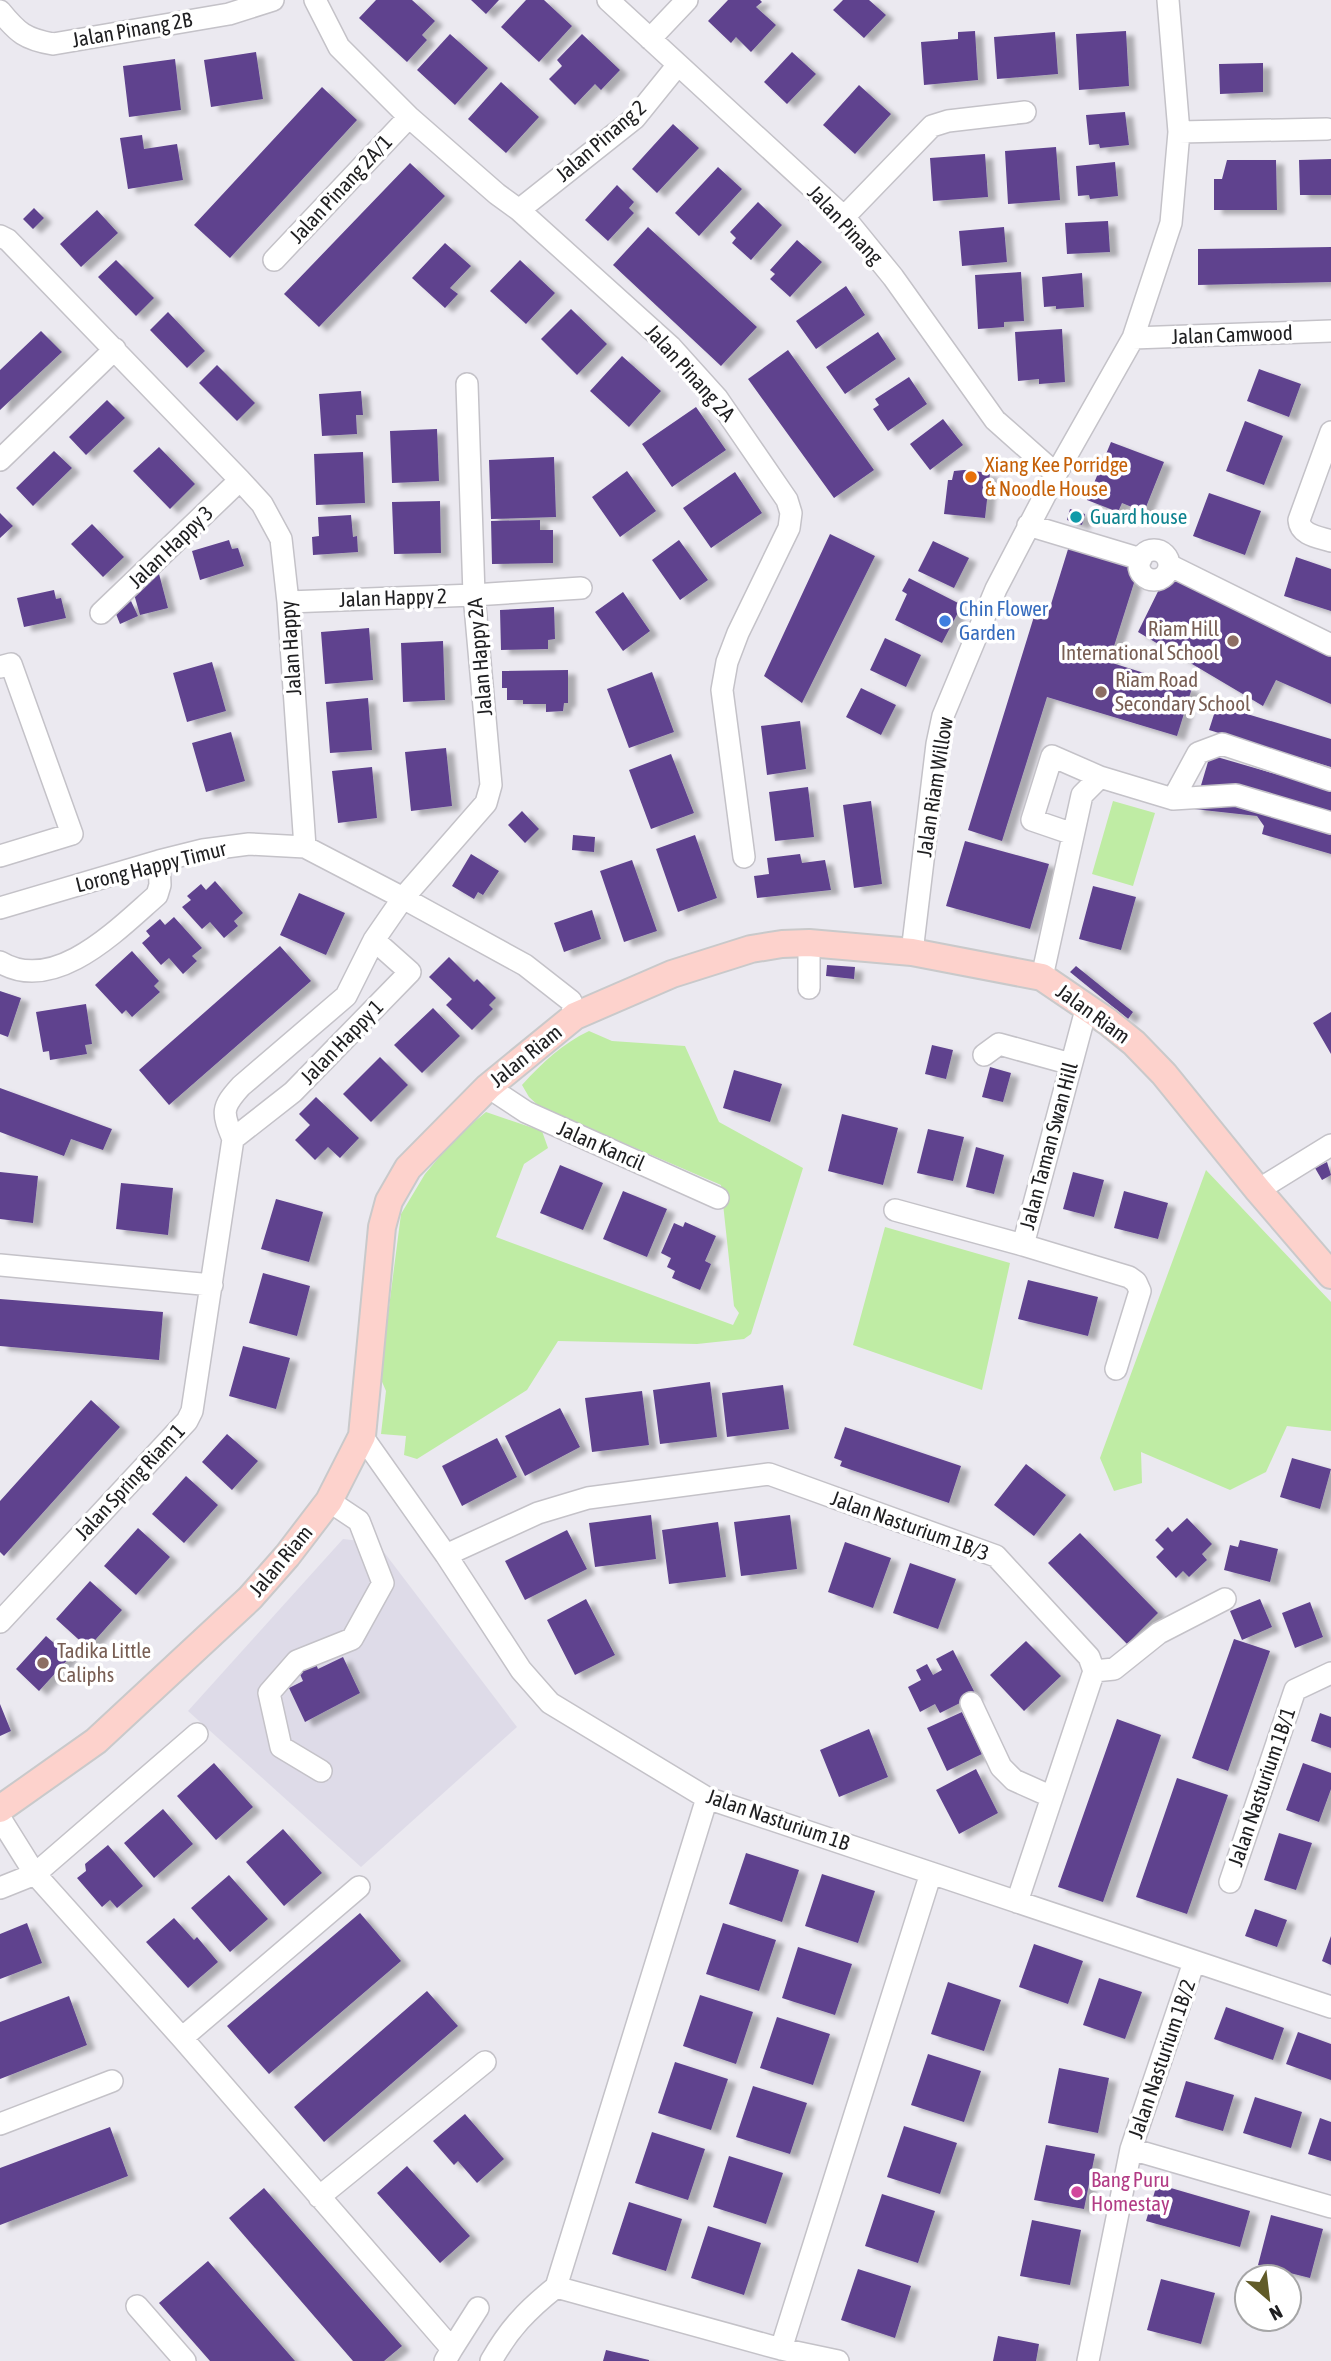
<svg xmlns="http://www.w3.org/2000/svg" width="1331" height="2361" font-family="'Asap Condensed',sans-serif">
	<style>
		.built { fill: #dedbe8 }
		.green { fill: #bfeca4 }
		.building { fill: #5f428e; filter: url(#shadow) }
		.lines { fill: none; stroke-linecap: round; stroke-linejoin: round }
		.minor-casing { stroke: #c4c2c8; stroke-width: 24 }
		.major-casing { stroke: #c9c9ca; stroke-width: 30 }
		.minor { stroke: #fff; stroke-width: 21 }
		.major { stroke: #fdd2cc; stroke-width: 26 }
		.food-dot { fill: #e8710a; stroke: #fff; stroke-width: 2.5 }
		.culture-dot { fill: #0f9aa8; stroke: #fff; stroke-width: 2.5 }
		.shop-dot { fill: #3f7fe0; stroke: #fff; stroke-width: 2.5 }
		.education-dot { fill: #8d6e63; stroke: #fff; stroke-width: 2.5 }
		.hotel-dot { fill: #d1479c; stroke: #fff; stroke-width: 2.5 }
		.labels { text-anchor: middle; stroke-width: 7; stroke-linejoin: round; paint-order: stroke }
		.street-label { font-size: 21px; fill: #202022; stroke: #fff }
		.food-label { font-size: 21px; fill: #c56008; stroke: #fff; text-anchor: start }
		.culture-label { font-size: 21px; fill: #0d838f; stroke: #fff; text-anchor: start }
		.shop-label { font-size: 21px; fill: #366cbe; stroke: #fff; text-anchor: start }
		.education-label { font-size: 21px; fill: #785e54; stroke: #fff; text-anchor: start }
		.hotel-label { font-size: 21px; fill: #b23c85; stroke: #fff; text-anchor: start }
	</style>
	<defs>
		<filter id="shadow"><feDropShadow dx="8" dy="4.5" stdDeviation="2" flood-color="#0004"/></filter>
	</defs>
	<rect width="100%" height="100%" fill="#ebe9f0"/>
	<path class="built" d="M343,1539l34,4 140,184 -156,140 -173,-156z"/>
	<path class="green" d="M1113,801l42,12 -22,73 -41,-12z
		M589,1031l23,10 73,5 34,76 84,46 -52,166 -7,5 -47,5 -139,-3 -31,49 -110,69 -13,-4 2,-19 -25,-2 5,-43 -6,-14 21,-163 24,-40 31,-37 30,-25 56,19 6,17 -24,16 -28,73 237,88 6,-12 -5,-7 -13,-121 -181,-78 -11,-10 -7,-12c21,-23 40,-41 67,-54z
		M1206,1170l125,132v129l-44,-5 -21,46 -36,18 -89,-38 1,31 -28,8 -14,-33z
		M885,1227l125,36 -28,127 -129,-45z"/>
	<path class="building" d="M376,0h36l23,21 -13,14 5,5 -20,22 -48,-44z
		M471,0h28l-13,14z
		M526,0h18l28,26 -33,36 -38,-35z
		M728,0h32l2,2 -6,5 20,18 -25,27 -15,-15 -5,6 -23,-22z
		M843,0h26l17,15 -22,23 -31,-28z
		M975,31l3,49 -54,5 -3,-43 37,-3v-7z
		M1126,31l3,55 -50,4 -3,-56z
		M1055,32l3,42 -61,5 -3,-42z
		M450,34l38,34 -33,37 -38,-35z
		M582,34l38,36 -19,20 -6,-6 -20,21 -26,-26 13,-13 -5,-6z
		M256,52l7,47 -52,8 -7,-47z
		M792,52l24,22 -29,30 -23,-22z
		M175,59l6,51 -52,7 -6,-51z
		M1263,63v29l-43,2 -1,-30z
		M501,82l38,35 -33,36 -38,-34z
		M859,85l32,29 -36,40 -32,-29z
		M322,87l35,33 -127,138 -36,-33z
		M1125,112l4,33 -29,3 -1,-4 -10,1 -3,-30z
		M673,124l26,24 -42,45 -25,-24z
		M142,135l2,14 33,-5 6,36 -55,9 -8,-51z
		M1056,147l4,53 -52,4 -3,-53z
		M985,154l3,43 -55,4 -3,-43z
		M1331,159v36h-31l-1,-35z
		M1227,160h49l1,50h-63v-31h8z
		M1115,162l3,34 -28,3 -1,-4 -11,1 -2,-30z
		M410,163l35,33 -126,131 -35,-33z
		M718,167l24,22 -43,47 -24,-23z
		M617,185l17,17 -5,6 5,5 -26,28 -23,-21z
		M758,202l24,23 -31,35 -19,-17 4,-5 -6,-6z
		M34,208l10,10 -11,11 -10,-10z
		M97,210l21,23 -37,34 -21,-23z
		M1108,221l2,31 -43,2 -2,-31z
		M648,227l109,100 -36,39 -108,-101z
		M1004,227l3,35 -45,4 -3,-35z
		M797,240l25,22 -32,35 -20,-18 5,-5 -5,-4z
		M445,243l26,23 -21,22 8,6 -13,14 -33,-30z
		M1331,247v35l-133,3v-36z
		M116,260l38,38 -18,18 -38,-39z
		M520,260l35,33 -29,31 -36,-33z
		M1021,272l3,49 -20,1v5l-26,2 -3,-54z
		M1082,273l2,34 -28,2v-3l-12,1 -2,-30z
		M846,286l19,29 -49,34 -20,-28z
		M571,309l36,35 -30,31 -36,-36z
		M168,312l37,39 -18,17 -37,-38z
		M1062,329l3,53 -26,2v-5l-21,2 -3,-49z
		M41,331l21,21 -62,58v-40z
		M878,332l18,27 -51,35 -19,-27z
		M788,350l86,120 -40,28 -86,-119z
		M622,356l39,35 -32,36 -39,-36z
		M217,365l38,38 -18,18 -38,-38z
		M1259,369l42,15 -12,33 -42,-16z
		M909,377l18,27 -39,27 -15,-22 6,-4 -4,-6z
		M361,391l2,24h-7l1,19 -35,2 -3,-42z
		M107,400l18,18 -39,37 -17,-18z
		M696,407l30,43 -54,37 -30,-43z
		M943,419l20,26 -33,25 -20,-26z
		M1245,421l38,15 -19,49 -38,-14z
		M437,429l2,52 -47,2 -2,-52z
		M1111,442l53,20 -20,50 -22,-9 -4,9 -31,-12z
		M159,447l36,37 -25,25 -37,-38z
		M54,451l18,17 -39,38 -17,-18z
		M363,452l2,51 -49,2 -2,-51z
		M554,457l2,60 -65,2 -2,-59z
		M964,470l26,3 -5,45 -41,-4 4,-34h4l2,-9z
		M627,471l29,40 -36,26 -28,-40z
		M735,472l27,41 -51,35 -28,-40z
		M1209,493l52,18 -16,44 -52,-19z
		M440,501l1,52 -47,1 -2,-52z
		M1070,509l15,5 -3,11 -15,-5z
		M0,513l13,13 -13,12z
		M351,515l2,22 4,-1 1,16 -45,3 -1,-18 7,-1 -1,-19z
		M540,520v10h13v33l-61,1 -1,-43z
		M92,524l32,33 -21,20 -32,-33z
		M830,534l45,22 -73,147 -38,-27z
		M229,540l3,9 6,-1 6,18 -44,14 -8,-29z
		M679,540l29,40 -28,20 -28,-40z
		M933,541l36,17 -15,30 -36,-17z
		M1069,546l70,21 -30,95 83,26 -15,48 -130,-39 -45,144 -34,-11 68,-220 12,4z
		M1296,557l35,12v42l-47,-15z
		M1170,567l161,84v53l-55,-24 -13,26 -125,-74z
		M158,570l10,38 -28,7 -6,-21z
		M909,578l53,27 -20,38 -47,-23 12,-26 -5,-3z
		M54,590l2,9 5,-1 5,20 -42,9 -7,-29z
		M623,592l27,39 -27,20 -28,-39z
		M131,601l7,15 -18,8 -6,-15z
		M554,607l1,32 -7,1v9l-47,1 -1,-40z
		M369,628l4,52 -48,4 -4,-52z
		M885,638l36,17 -15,32 -36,-17z
		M443,641l2,59 -42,2 -2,-59z
		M212,662l14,49 -39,11 -14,-49z
		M568,670v33h-4l-1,8 -17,1v-8h-23v-4h-16v-12h-5v-17z
		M652,672l22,60 -45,16 -22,-59z
		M861,688l35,17 -15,30 -35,-18z
		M368,698l4,52 -42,3 -4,-51z
		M1217,705l114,34v28l-122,-37z
		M800,721l6,48 -39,6 -6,-49z
		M231,732l14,49 -39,11 -14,-49z
		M446,748l6,58 -41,5 -6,-59z
		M671,754l23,59 -43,16 -22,-59z
		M1210,755l121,35v64l-69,-20 2,-8 -7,-10 -63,-7z
		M372,767l5,51 -39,5 -6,-52z
		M808,787l6,50 -39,4 -6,-49z
		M871,801l11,83 -28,4 -11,-83z
		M522,811l17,18 -14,14 -17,-18z
		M573,835l22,2 -1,15 -22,-2z
		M695,835l22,63 -39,14 -22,-63z
		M965,841l84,23 -19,65 -84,-23z
		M471,854l28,17 -16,24 -5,-3 -4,7 -22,-13z
		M800,854l2,9 23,-3 6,30 -74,8 -3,-22 15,-2 -2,-16z
		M632,860l25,71 -33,11 -24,-71z
		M215,881l28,32 -9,8 4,5 -14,12 -14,-16 -8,7 -20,-22 9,-7 -4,-4 14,-12 5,6z
		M1093,886l43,11 -15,53 -42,-11z
		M299,893l46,20 -19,42 -46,-20z
		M592,910l9,29 -37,13 -10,-29z
		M174,917l28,31 -10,8 5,5 -14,13 -14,-16 -8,7 -19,-22 8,-7 -4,-5 14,-12 5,6z
		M280,946l31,35 -142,124 -30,-35z
		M132,951l27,30 -5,5 6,6 -28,25 -6,-7 -4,4 -27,-29z
		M449,957l25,25 3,-3 19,19 -7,7 4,4 -21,21 -26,-25 6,-6 -23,-22z
		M827,965l28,2 -1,12 -28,-3z
		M1076,966l57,46 -5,7 -58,-47z
		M0,991l21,7 -13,39 -8,-3z
		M86,1004l6,40 -7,1 2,9 -37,6 -1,-9 -6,1 -7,-40z
		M433,1008l27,28 -38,37 -28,-28z
		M1331,1012v42l-18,-31z
		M932,1045l21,5 -7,29 -21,-5z
		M380,1057l28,28 -37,37 -28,-28z
		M990,1067l21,6 -8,29 -21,-5z
		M734,1070l48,14 -12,38 -47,-14z
		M0,1088l112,41 -9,21 -32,-11 -7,17 -64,-24z
		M316,1097l43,41 -19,20 -12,-11 -13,13 -20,-20 15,-15 -11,-11z
		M842,1114l56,14 -15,57 -55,-14z
		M928,1129l36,8 -11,44 -36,-8z
		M976,1147l28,8 -10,39 -28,-7z
		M1327,1162l4,13 -9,5 -7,-12z
		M560,1165l43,18 -20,47 -43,-17z
		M0,1172l38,4 -5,47 -33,-4z
		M1073,1172l31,8 -10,37 -31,-8z
		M121,1183l52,5 -5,47 -52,-6z
		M623,1191l44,18 -20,48 -44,-18z
		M1124,1191l44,12 -10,36 -44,-11z
		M276,1199l47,13 -14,50 -48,-13z
		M685,1222l31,14 -11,25 6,3 -11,26 -28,-12 3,-7 -8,-4 4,-9 -10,-5 13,-30 9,4z
		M263,1273l47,13 -13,50 -48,-13z
		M1028,1280l70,17 -10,39 -70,-17z
		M0,1299l163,13 -4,48 -159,-14z
		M243,1346l47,12 -14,51 -47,-13z
		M710,1382l7,55 -57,7 -7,-54z
		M783,1385l6,44 -62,8 -5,-44z
		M642,1391l7,54 -57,7 -7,-54z
		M91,1400l29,27 -116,129 -4,-4v-51z
		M560,1408l20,39 -55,29 -20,-40z
		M845,1427l116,39 -12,37 -109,-37 2,-5 -8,-3z
		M227,1434l31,27 -26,29 -30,-28z
		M497,1438l20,39 -55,29 -20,-40z
		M1292,1458l39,11 -11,40 -40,-12z
		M1026,1464l40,31 -32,41 -40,-31z
		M186,1476l32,29 -34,38 -32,-29z
		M651,1515l5,44 -61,8 -6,-44z
		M790,1515l7,54 -56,7 -7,-54z
		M1187,1518l25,26 -10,10 5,6 -18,17 -6,-6 -7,7 -20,-21 8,-8 -9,-9 13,-13 4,5z
		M718,1522l8,55 -57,7 -7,-54z
		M138,1528l32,29 -34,38 -32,-29z
		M567,1530l20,39 -62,31 -20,-39z
		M1080,1533l78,80 -31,31 -79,-81z
		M1240,1540l38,9 -8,33 -46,-12 6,-25 8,2z
		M845,1542l46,16 -18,50 -45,-16z
		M910,1563l46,16 -18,50 -45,-16z
		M90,1581l32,29 -34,38 -32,-29z
		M586,1599l29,56 -40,20 -28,-55z
		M1260,1599l12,28 -30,13 -12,-29z
		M1310,1602l13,35 -28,11 -13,-35z
		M46,1636l24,21 -31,34 -23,-22z
		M1234,1639l36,12 -42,120 -36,-13z
		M1026,1641l35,35 -37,35 -34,-36z
		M953,1650l23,45 -36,18 -5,-9 -15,8 -12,-25 13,-7 -5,-10 11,-6 6,11 9,-5 -6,-11z
		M343,1657l17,36 -55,29 -16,-34 14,-7 -4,-9 17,-8 2,5z
		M0,1704l11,27 -11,5z
		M962,1712l20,42 -35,17 -20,-43z
		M1320,1713l11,4v31l-20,-7z
		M1117,1719l44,16 -58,167 -45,-15z
		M869,1729l19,48 -49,20 -19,-47z
		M214,1763l39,44 -37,33 -39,-44z
		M1303,1763l28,10v16l-12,33 -33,-12z
		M976,1769l22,44 -39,21 -23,-44z
		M1177,1778l51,17 -41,119 -51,-17z
		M163,1809l30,35 -39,34 -30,-35z
		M283,1829l39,44 -38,33 -38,-44z
		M1279,1833l33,10 -16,47 -32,-10z
		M108,1845l35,41 -26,22 -7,-8 -8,7 -25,-29 9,-7 -1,-7z
		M746,1853l53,17 -17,52 -53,-18z
		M822,1874l53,17 -17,52 -53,-17z
		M229,1875l39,44 -38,33 -39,-44z
		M1255,1909l32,11 -10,27 -32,-11z
		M360,1913l41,48 -132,113 -42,-48z
		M174,1918l20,22 3,-3 21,25 -30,26 -42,-46z
		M27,1923l15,40 -42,16v-45z
		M723,1923l53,17 -17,51 -53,-17z
		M1331,1936v29l-9,-4z
		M1034,1944l49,17 -15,43 -49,-17z
		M798,1947l54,17 -17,51 -53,-17z
		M1099,1978l43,14 -17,47 -42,-14z
		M948,1982l53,18 -17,51 -53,-17z
		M427,1991l31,35 -134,116 -30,-35z
		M700,1995l53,17 -17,52 -53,-18z
		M69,1996l18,49 -87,34v-57z
		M1226,2007l58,21 -11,32 -59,-21z
		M777,2017l53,17 -17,51 -53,-17z
		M1298,2032l33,12v36l-45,-16z
		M928,2054l53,17 -17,51 -53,-17z
		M675,2062l53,17 -17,51 -53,-17z
		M1059,2068l50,10 -11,55 -50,-10z
		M1186,2081l48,14 -11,36 -48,-14z
		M753,2086l54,17 -17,51 -54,-17z
		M1255,2097l47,15 -11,36 -48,-15z
		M465,2114l39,45 -27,24 -19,-22 -4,4 -21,-24z
		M1320,2118l11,4v39l-23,-7z
		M904,2126l53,17 -17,51 -53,-17z
		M110,2127l18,49 -128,49v-57z
		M652,2132l53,17 -17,51 -53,-17z
		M1046,2145l49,9 -11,55 -50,-9z
		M729,2156l54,17 -17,51 -53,-17z
		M407,2166l63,70 -30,27 -63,-70z
		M1157,2184l93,27 -10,36 -94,-26z
		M264,2188l138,158 -18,15h-31l-124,-143z
		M882,2194l53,17 -17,52 -53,-17z
		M629,2202l53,17 -16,52 -54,-17z
		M1271,2215l52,14 -13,49 -52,-13z
		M1032,2220l49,10 -11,55 -50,-9z
		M708,2226l53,17 -17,52 -53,-17z
		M208,2261l87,100h-85l-51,-58z
		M858,2269l53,17 -16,52 -54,-18z
		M1161,2279l54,14 -14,51 -54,-14z
		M998,2336l41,8 -3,17h-43z
		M606,2350l43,10v1h-46z"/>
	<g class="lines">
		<g class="minor-casing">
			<path id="minor" d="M315,0l24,47 70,70 88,77 22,16 152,137 46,51 70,102 4,13 -2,15 -51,105 -11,29 -5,28 22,167
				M608,0l236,217 49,60 102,143 61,54
				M0,11c18,22 25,28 53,33l176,-30 44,-14
				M650,39l37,-39
				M1179,132l148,-3
				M519,210l116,-92 42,-52
				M844,217l88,-91 16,-5 77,-9
				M0,236l8,4 232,240 22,24 19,35 7,63 17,245 98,51 122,67 46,36 4,15
				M274,260l135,-143
				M1133,338l198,-7
				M1331,432l-32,88c1,15 19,17 32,21
				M0,460l115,-111
				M1028,525l113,34
				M1139 565a15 15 0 1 1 30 0a15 15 0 1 1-30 0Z
				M1169,565l162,80
				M288,602l186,-7 107,-7
				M101,613l139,-133
				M0,667l11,-3 61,170 -72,22
				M1173,799l25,-46 24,-9 109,36
				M1073,834l-41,-14 20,-64 48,21
				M0,908l159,-47 44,-11 46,-6 56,3
				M809,943v45
				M912,952l25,-208 6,-28 53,-127 60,-115 77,-136 38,-115 8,-91 -11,-132
				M0,962c55,33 118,-33 157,-67l3,-10 -1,-24
				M1042,977l40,-182 18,-18 73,22 63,-4 95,28
				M1087,1006l-64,239 106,32 7,5 4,9 -24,78
				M984,1055l15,-11 72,20
				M488,1087l38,25 192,86
				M233,1139l60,-47 117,-120 -36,-32
				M1258,1190l73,-45
				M895,1210l128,35
				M0,1265l212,20
				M362,1436l84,119 75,115 29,33 157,95 624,209
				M446,1555l92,-42 50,-15 181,-24 227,82 93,101 5,14 -77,231
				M0,1622l187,-201 5,-10 41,-272c-11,-27 -12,-31 8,-53l105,-90 28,-56 29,-42 83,-95 5,-18 -17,-190 -7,-211
				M1094,1671l20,-2 45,-36 66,-34
				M971,1703l30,64 13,13 38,17
				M321,1771l-40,-24 -12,-54 28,-32 55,-22 31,-56 -24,-62 -30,-20
				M707,1798l-151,489 225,62 57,12
				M0,1818l35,56 147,164 270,311 -7,12
				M1230,1882l65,-192 36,-17
				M0,1888l35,-14 162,-140
				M182,2038l177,-151
				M0,2124l112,-43
				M1131,2149l200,58
				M319,2197l166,-135
				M137,2306l48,55
				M452,2349l26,-41
				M781,2349l150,-476
				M491,2361c18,-32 36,-51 65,-74
				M1088,2361l43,-212 63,-187"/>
		</g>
		<g class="major-casing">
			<path id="major" d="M0,1809l96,-68 154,-143 37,-42 42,-55 33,-65 20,-209 7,-26 19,-33 80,-81 87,-71 97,-42 79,-25 31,-5 27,-1 103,9 130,25 66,45 26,21 30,31 94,116 73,85"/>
		</g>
		<use href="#minor" class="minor"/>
		<use href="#major" class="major"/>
	</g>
	<circle class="food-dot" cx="971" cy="477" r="7"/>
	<circle class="culture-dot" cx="1076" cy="517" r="7"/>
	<circle class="shop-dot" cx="945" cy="621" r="7"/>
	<g class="education-dot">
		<circle cx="1233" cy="641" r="7"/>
		<circle cx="1101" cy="692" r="7"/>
		<circle cx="43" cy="1663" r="7"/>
	</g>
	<circle class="hotel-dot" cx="1077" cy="2192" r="7"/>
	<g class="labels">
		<g class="street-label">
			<text transform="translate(132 30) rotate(-10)" y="7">Jalan Pinang 2B</text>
			<text transform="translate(601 141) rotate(-41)" y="7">Jalan Pinang 2</text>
			<text transform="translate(341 189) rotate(-47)" y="7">Jalan Pinang 2A/1</text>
			<text transform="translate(845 225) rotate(47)" y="7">Jalan Pinang</text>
			<text transform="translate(1232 335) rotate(-2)" y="7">Jalan Camwood</text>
			<text transform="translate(690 373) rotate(48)" y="7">Jalan Pinang 2A</text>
			<text transform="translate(171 547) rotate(-44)" y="7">Jalan Happy 3</text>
			<text transform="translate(393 598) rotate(-2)" y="7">Jalan Happy 2</text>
			<text transform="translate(291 648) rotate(-94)" y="7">Jalan Happy</text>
			<text transform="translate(480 657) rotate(-95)" y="7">Jalan Happy 2A</text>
			<text transform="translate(935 787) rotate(-81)" y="7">Jalan Riam Willow</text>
			<text transform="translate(151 867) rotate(-14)" y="7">Lorong Happy Timur</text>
			<text transform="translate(1093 1014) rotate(36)" y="7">Jalan Riam</text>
			<text transform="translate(342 1042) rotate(-46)" y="7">Jalan Happy 1</text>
			<text transform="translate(526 1056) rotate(-39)" y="7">Jalan Riam</text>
			<text transform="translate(601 1146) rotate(24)" y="7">Jalan Kancil</text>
			<text transform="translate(1049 1146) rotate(-75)" y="7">Jalan Taman Swan Hill</text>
			<text transform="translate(130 1482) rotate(-47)" y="7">Jalan Spring Riam 1</text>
			<text transform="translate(910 1526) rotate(20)" y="7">Jalan Nasturium 1B/3</text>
			<text transform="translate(281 1561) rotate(-50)" y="7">Jalan Riam</text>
			<text transform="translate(1262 1787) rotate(-71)" y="7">Jalan Nasturium 1B/1</text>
			<text transform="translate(778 1820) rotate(19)" y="7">Jalan Nasturium 1B</text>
			<text transform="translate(1162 2059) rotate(-71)" y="7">Jalan Nasturium 1B/2</text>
		</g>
		<g class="food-label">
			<text x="985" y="472">Xiang Kee Porridge<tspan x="985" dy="24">&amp; Noodle House</tspan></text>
		</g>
		<g class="culture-label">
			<text x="1090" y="524">Guard house</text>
		</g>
		<g class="shop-label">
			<text x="959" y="616">Chin Flower<tspan x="959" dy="24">Garden</tspan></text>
		</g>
		<g class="education-label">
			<text x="1219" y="636" text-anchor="end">Riam Hill<tspan x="1219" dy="24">International School</tspan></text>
			<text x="1115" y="687">Riam Road<tspan x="1115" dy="24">Secondary School</tspan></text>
			<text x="57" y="1658">Tadika Little<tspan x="57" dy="24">Caliphs</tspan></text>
		</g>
		<g class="hotel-label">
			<text x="1091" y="2187">Bang Puru<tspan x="1091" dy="24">Homestay</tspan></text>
		</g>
	</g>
	<g transform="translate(1268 2298) rotate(152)"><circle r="33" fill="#ffffff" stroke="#a6a6a7" stroke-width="2"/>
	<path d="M0-5L12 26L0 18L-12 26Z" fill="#615b28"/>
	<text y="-10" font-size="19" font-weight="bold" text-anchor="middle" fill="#202022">N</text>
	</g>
</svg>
